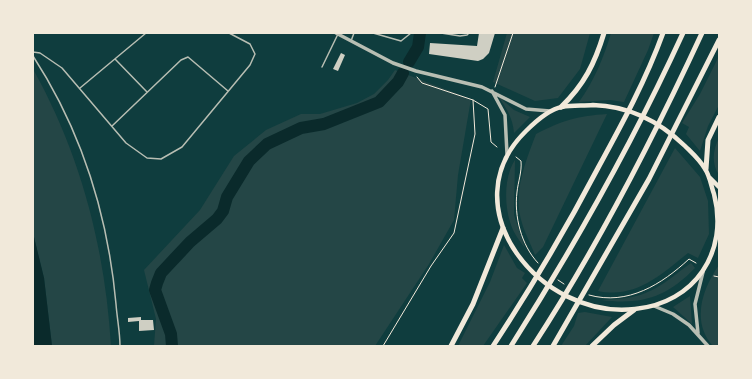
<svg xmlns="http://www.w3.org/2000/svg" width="752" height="379" font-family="Overpass,sans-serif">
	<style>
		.green { fill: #244646 }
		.water { fill: #0a2a2b }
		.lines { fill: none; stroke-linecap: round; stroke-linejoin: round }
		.river { stroke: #0a2a2b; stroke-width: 12 }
		.building { fill: #cfcfc3 }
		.path { stroke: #f1e9da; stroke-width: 1 }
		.service { stroke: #b8beb3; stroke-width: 1.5 }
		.tertiary { stroke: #b8beb3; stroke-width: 3.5 }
		.trunk { stroke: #f1e9da; stroke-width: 4.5 }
		.motorway { stroke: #f1e9da; stroke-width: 5 }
	</style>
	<rect width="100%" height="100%" fill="#0f3d3e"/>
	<path class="green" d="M507,33h83l-10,36 -22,29 -23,3 -42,-19z
		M611,33h43l-6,17 -24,52 -14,-2 -31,2c15,-21 25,-45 32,-69z
		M719,56v49l-11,21 -8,25 -14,-17 3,-7 -7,-4 18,-29z
		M33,69c48,86 72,179 78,277h-59l-8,-68 -11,-45z
		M395,70l76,29 -13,76 -4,45 -25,44 -54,82h-221l2,-27 -12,-49 56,-60 34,-54 32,-26 35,-16h19l37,-11 17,-9 14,-14z
		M497,95l17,15 16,7 -16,16c-1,-15 -8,-26 -17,-38z
		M607,114l-64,133 -8,8c-4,-11 -10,-21 -13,-32 -10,-30 4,-62 14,-89 27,-14 42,-18 71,-20z
		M719,138v37c-8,-12 -6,-25 0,-37z
		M675,148l25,29 8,24 1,33 -11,24 -10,-5c-27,22 -53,46 -90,38z
		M515,160l-1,55 11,33c-4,-5 -9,-12 -12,-18 -9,-20 -10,-52 2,-70z
		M504,245l13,23 8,5 -3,5 5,5 -44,63h-25l32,-64z
		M691,263l4,5c-29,30 -54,37 -94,32 10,-1 21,-1 31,-3 23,-4 41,-21 59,-34z
		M719,265v81h-6c-22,-24 -11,-57 6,-81z
		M690,296l2,28 -19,-17z
		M585,312l27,5 -27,29h-24l13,-20 4,-13z"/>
	<path class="water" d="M33,233l11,45 8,68h-19z"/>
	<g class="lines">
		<path class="river" d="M409,62l9,-15 2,-14
			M172,346l-1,-12 -16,-44 2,-7 4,-10 29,-31 27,-23 6,-8 4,-14 22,-36 18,-17 34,-16 23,-4 55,-22 19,-20 5,-9"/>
	</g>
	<path class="building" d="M479,33h16l-6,20 -6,6 -5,2 -49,-7 1,-11 47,3z
		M341,53l4,2 -7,16 -5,-2z
		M141,317v3h12l1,10 -15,1v-10l-11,1v-4z"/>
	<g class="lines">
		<path class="path" d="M417,77l5,6 51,17 15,9 3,33 6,5
			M495,87l18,-54
			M516,157l5,4c1,11 -3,21 -4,31 -3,24 4,53 21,71
			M714,276l5,1
			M558,280l6,4
			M589,295c39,11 73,-11 100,-36l7,4
			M383,346l48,-80 23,-33 21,-99 -2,-34"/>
		<path class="service" d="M373,33l28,8 10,-8
			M441,33l19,3 7,-1 2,-2
			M351,41l3,-8
			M33,52l7,1 22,15 64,75 21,15 14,1 21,-12 68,-82 5,-11 -5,-10 -21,-11
			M33,56c48,74 75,160 83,248 1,14 4,28 4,42
			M115,59l32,33
			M322,67l16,-33
			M80,88l66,-55
			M112,126l69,-66 7,-3 40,34"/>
		<path class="tertiary" d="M336,33l57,30 23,8 66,16 44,22 24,2
			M492,91l13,24 2,39
			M654,306l19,8 16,11 19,21
			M698,333l-3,-29 8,-32"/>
		<path class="trunk" d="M593,105c37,1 66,16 92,41 7,7 15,14 20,23 5,7 6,17 9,25 15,58 -19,109 -79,115 -95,11 -186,-103 -109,-178 9,-9 24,-22 36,-24 10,-2 21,-1 31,-2z
			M710,178l9,9"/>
		<path class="motorway" d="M561,107c23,-22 34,-44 43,-74
			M706,169l2,-29 11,-23
			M451,346l22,-42 30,-76
			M493,346c38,-58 73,-117 105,-178 24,-44 48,-88 65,-135
			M511,346c64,-101 122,-204 172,-313
			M533,346c65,-100 119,-205 169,-313
			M553,346l96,-167 70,-139
			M592,346l22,-21 20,-15"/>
	</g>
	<rect width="752" height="379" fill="none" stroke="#f1e9da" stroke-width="68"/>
</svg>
